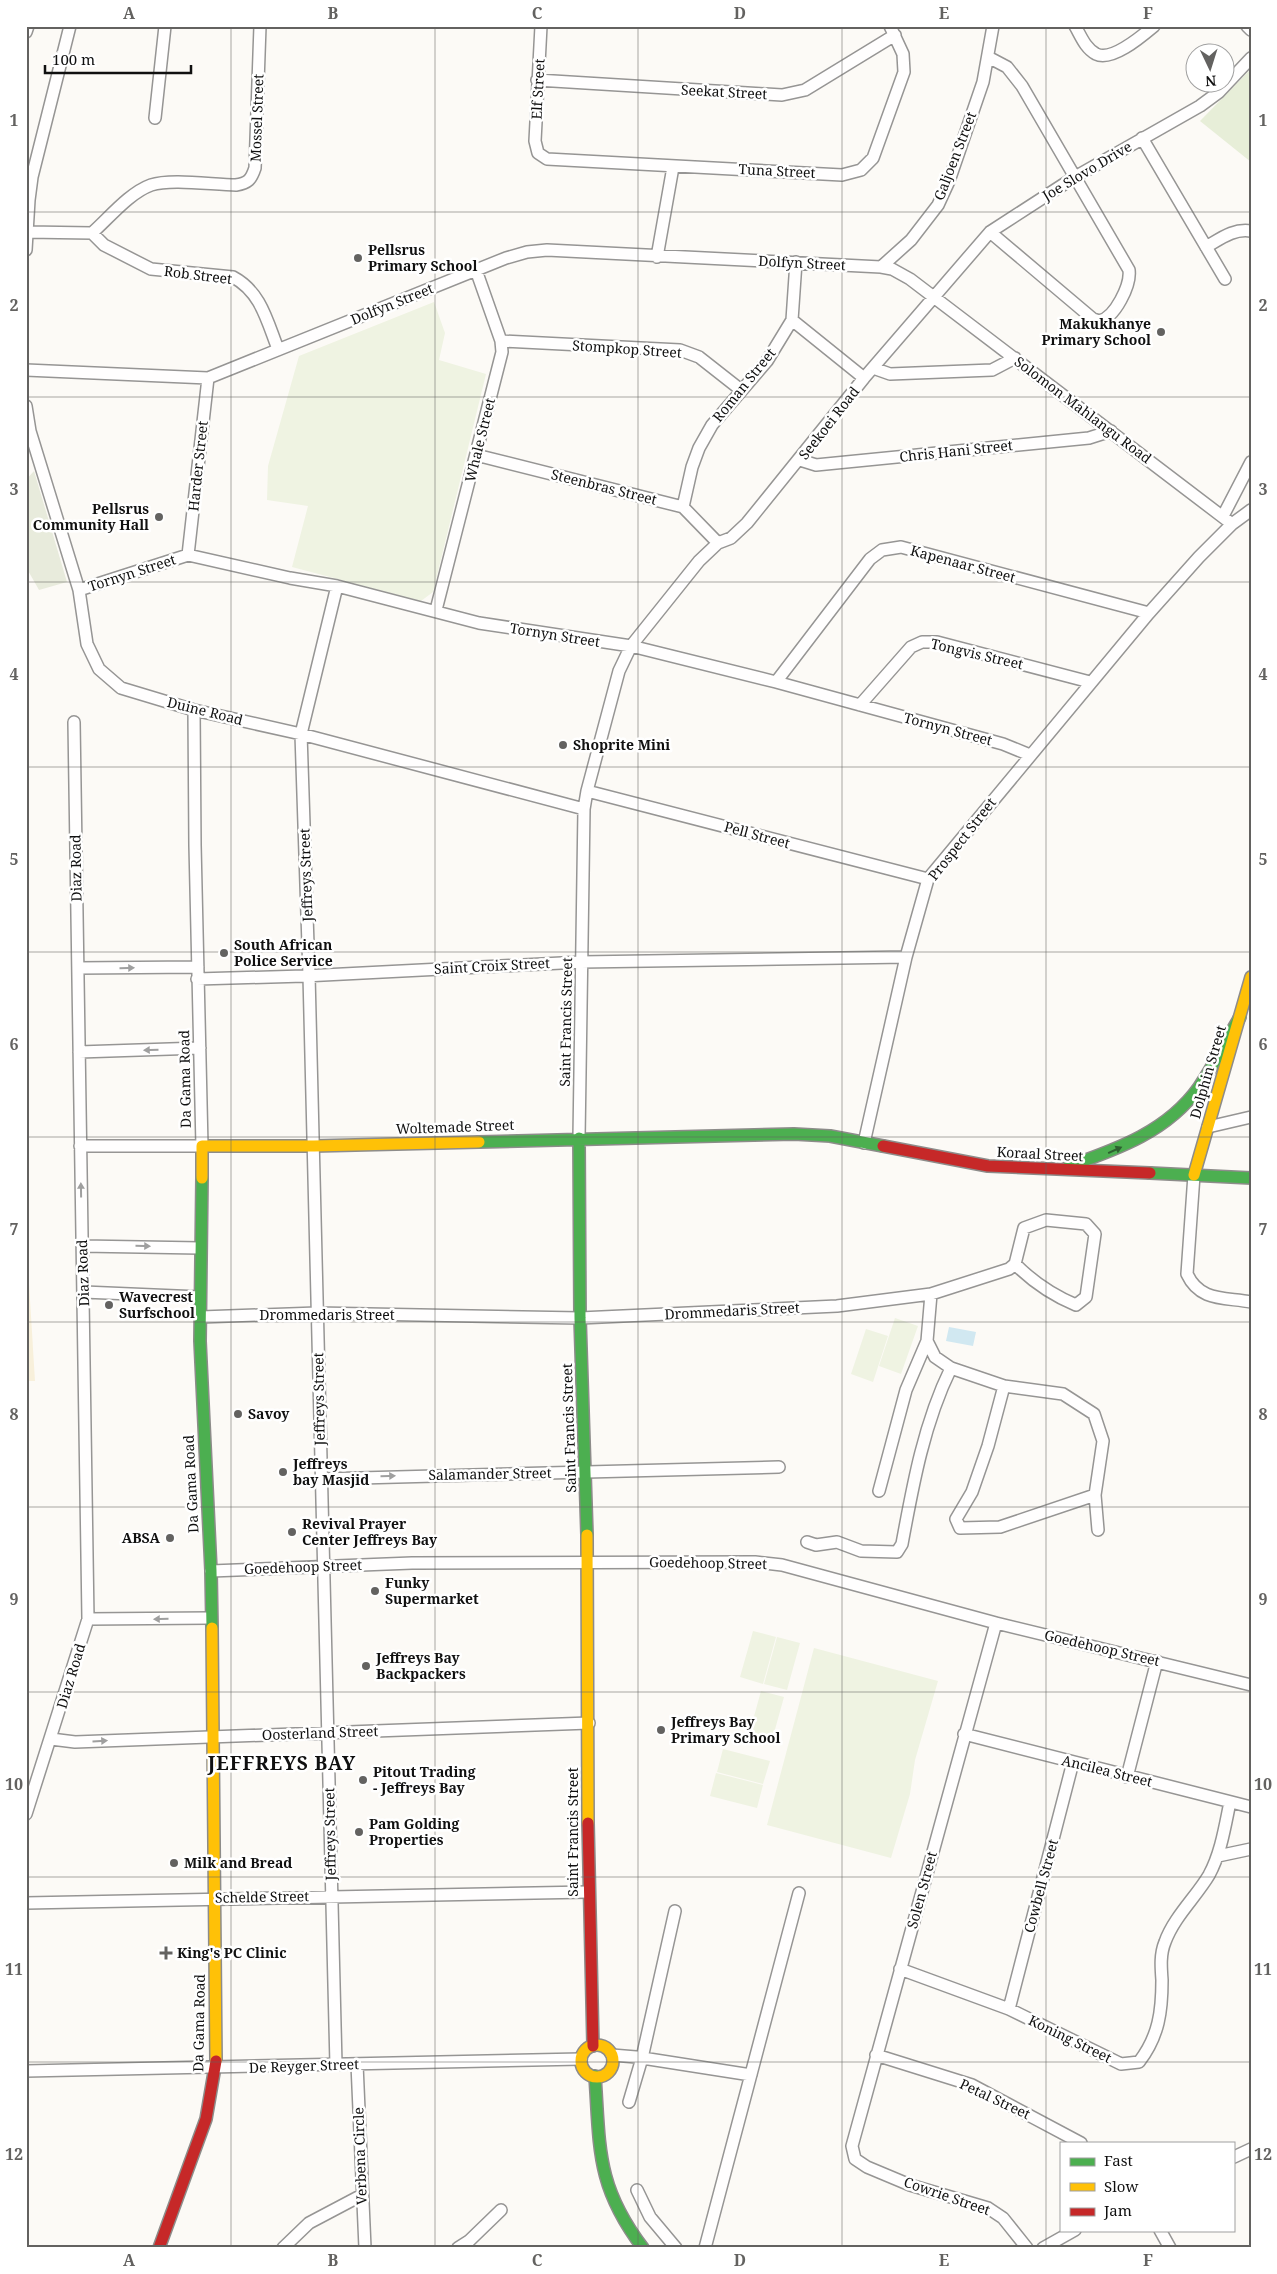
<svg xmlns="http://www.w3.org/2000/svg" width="1277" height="2274" font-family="'Noto Serif',serif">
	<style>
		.green { fill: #e7eed8 }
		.sand { fill: #f8f0db }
		.cemetery { fill: #e8ebdc }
		.pitch { fill: #eff3e2 }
		.water { fill: #d1e8f1 }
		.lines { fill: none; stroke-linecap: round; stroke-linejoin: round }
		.street-casing { stroke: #969594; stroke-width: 14 }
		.fast-casing { stroke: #8d8c8a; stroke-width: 14 }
		.slow-casing { stroke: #8d8c8a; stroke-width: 14 }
		.jam-casing { stroke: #8d8c8a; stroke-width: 14 }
		.street { stroke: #fffefe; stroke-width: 11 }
		.fast { stroke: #4caf50; stroke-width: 11 }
		.slow { stroke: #ffc107; stroke-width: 11 }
		.jam { stroke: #c62828; stroke-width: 11 }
		.oneway { fill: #9f9f9f }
		.oneway2 { fill: #2e6030 }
		.grid { fill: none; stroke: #636260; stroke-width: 1; stroke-opacity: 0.55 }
		.poi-dot { fill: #636260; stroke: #fff; stroke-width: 2 }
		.labels { text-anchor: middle; stroke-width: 5; stroke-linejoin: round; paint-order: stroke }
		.street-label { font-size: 14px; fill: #101010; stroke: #fff }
		.poi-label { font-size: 14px; font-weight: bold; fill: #101010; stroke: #fff; text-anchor: start }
		.district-label { font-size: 19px; font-weight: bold; letter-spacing: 1px; fill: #101010; stroke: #fff }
		.neatline { fill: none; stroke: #636260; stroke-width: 2 }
		.grid-label { font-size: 16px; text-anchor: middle; font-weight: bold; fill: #636260 }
	</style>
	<rect width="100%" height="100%" fill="#fcfaf6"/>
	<path class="green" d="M1251,69v93l-51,-41z"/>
	<path class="sand" d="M26,1235l9,146h-9z"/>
	<path class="cemetery" d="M34,471l33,111 -28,8 -13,-23v-87z"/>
	<path class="pitch" d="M434,302l11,31 -6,27 47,14 -53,218 -12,9 -129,-34 16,-61 -41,-6 1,-34 31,-110z
		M895,1318l23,8 -17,48 -22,-8z
		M866,1329l22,7 -15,46 -22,-8z
		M753,1631l23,6 -13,47 -23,-7z
		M777,1637l23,6 -13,47 -23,-6z
		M814,1648l124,33 -23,79 -5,34 -19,64 -124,-33z
		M761,1691l23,6 -13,47 -23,-6z
		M723,1749l47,12 -7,23 -46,-12z
		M716,1773l47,12 -6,23 -47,-12z"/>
	<path class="water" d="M949,1327l27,5 -3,14 -27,-5z"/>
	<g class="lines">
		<g class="street-casing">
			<path id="street" d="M541,26l-6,115 3,12 9,6 295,16 19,-5 12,-12 31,-86 -1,-18 -13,-28
				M1075,26c6,10 10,22 21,28 16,8 46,-18 58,-28
				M1247,26l4,4
				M26,32l2,-6
				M988,57l19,10 15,19 107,184c2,15 -14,48 -30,51l-6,-2 -103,-87
				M537,80l245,15 23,-5 90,-55
				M155,118l10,-92
				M1142,138l83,141
				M27,232l65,1 12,12 47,24 82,8c28,15 34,44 45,72
				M92,233c17,-15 37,-40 59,-48 20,-7 63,0 85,0 12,-2 15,-5 19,-17l5,-142
				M1206,247c14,-8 28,-19 45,-16
				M26,250l3,-50 3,-23 38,-151
				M657,257l16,-90
				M881,267l30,-27 27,-35 11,-24 34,-99 10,-56
				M792,320l72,58
				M501,341l179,9 19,7 42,33
				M873,368l17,6 102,-4 23,-12
				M26,370l182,8 298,-120 21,-6 20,-2 334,17 11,2 18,10 322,245
				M26,406l4,25 49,159 8,54 12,25 22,19 73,22 107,24 283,75
				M476,455l207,52 35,36
				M800,460l16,5 273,-27 22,-7
				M683,507l9,-40 7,-19 13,-23 55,-64 25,-41 4,-58
				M1223,516l28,-54
				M188,555l20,-177
				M79,590l109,-35 102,23 47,8 142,37 152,23 145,36 227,62 27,11
				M436,610l66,-258 -1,-11 -25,-71
				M776,682l94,-123 12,-9 19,-3 248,66
				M860,705l51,-58 11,-5h15l153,40
				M587,791l341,88
				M78,968l120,-1
				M197,979l107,-3 277,-14 325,-5
				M79,1052l121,-4
				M1208,1127l43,-10
				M579,1138l5,-329 3,-18 32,-120 12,-25 68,-85 19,-18 13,-5 16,-15 117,-145 126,-146 85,-55 125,-71 19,-14 32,-34
				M864,1143l42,-186 22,-78 221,-266 50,-56 33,-33 19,-14
				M80,1146h122l-7,-301 -1,-135
				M1194,1175l-7,99c13,28 38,23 64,28
				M82,1246l118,2
				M84,1292l116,5
				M201,1317l116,-4 263,5 257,-12 94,-12 78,-25 6,-5 9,-36 22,-8 40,4 9,10 -9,63 -10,8c-24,-10 -43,-23 -61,-41
				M927,1341l8,16 16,11 53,18 59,8 31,20 9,27 -8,54 3,35
				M1004,1386l-16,60 -16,46 -16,27 4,9 40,-1 95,-32
				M322,1479l457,-12
				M879,1491l27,-101 21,-49 4,-47
				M807,1542l9,3 21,-3 24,9 36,1 5,-8c11,-60 22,-121 49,-176
				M211,1571l201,-8 343,-1 27,3 214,58 255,62
				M88,1619l122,-1
				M996,1623l-144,523 3,13 12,8 43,18 78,23 15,10 24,30
				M964,1734l287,73
				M51,1739l24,3 514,-19
				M1127,1777l30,-116
				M26,1814l62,-195 -14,-897
				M1218,1856l33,-7
				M26,1903l562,-11
				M900,1969l109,40 112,55 18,-2c20,-26 23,-51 23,-82 -1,-13 -2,-26 3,-38 9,-25 31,-45 44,-67 12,-22 16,-49 21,-73
				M1009,2009l64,-247
				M612,2055l24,2 115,18
				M876,2055l96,30 109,58
				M357,2064l8,184
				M336,2065l-27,-1090 -8,-241 36,-148
				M26,2071l555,-12
				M629,2102l13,-44 33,-147
				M1234,2157l17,-8
				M637,2190l13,27 26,31
				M1160,2230l10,18
				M283,2248l26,-25 53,-28
				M458,2248l11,-7 32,-31
				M705,2248l94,-355
				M1043,2248l32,-18"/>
		</g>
		<g class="fast-casing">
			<path id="fast" d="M579,1138l1,180 7,217
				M479,1142l315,-8 36,2 53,10
				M1069,1166c49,-17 99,-35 130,-79 15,-22 27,-47 41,-70
				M1150,1173l101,5
				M202,1178l-2,163 11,230 1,57
				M595,2076c5,73 1,110 48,172"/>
		</g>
		<g class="slow-casing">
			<path id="slow" d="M1194,1175l57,-198
				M202,1178v-32h112l165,-4
				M587,1535l1,288
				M212,1628l4,433
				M581 2061a16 16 0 1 1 32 0a16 16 0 1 1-32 0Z"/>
		</g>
		<g class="jam-casing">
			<path id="jam" d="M883,1146l105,20 162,7
				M588,1823l5,223
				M159,2248l47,-129 10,-58"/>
		</g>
		<use href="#street" class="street"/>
		<use href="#fast" class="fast"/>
		<use href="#slow" class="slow"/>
		<use href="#jam" class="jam"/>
	</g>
	<defs><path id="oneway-solid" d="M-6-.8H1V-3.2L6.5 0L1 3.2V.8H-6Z" transform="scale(1.25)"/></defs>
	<g class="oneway">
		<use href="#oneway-solid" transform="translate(127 968) rotate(-1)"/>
		<use href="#oneway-solid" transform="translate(151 1050) rotate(178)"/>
		<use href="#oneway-solid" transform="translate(81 1190) rotate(-91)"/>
		<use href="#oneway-solid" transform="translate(143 1246) rotate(1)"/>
		<use href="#oneway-solid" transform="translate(388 1476) rotate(-2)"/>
		<use href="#oneway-solid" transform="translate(161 1619) rotate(179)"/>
		<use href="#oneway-solid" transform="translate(100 1741) rotate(-3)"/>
	</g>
	<use class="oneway2" href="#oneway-solid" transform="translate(1115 1150) rotate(-24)"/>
	<path class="grid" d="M231,26v2222M435,26v2222M638,26v2222M842,26v2222M1046,26v2222M26,212h1225M26,397h1225M26,582h1225M26,767h1225M26,952h1225M26,1137h1225M26,1322h1225M26,1507h1225M26,1692h1225M26,1877h1225M26,2062h1225"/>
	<g class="poi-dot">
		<circle cx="358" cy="258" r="5"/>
		<circle cx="1161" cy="332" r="5"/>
		<circle cx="159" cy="517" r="5"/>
		<circle cx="563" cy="745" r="5"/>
		<circle cx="224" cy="953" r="5"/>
		<circle cx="109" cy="1305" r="5"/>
		<circle cx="238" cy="1414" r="5"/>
		<circle cx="283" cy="1472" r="5"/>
		<circle cx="292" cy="1532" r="5"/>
		<circle cx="170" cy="1538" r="5"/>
		<circle cx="375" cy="1591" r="5"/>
		<circle cx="366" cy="1666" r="5"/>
		<circle cx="661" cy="1730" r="5"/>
		<circle cx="363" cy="1780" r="5"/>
		<circle cx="359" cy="1832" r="5"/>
		<circle cx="174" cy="1863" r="5"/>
		<path d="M163.5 1945.5h5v5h5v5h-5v5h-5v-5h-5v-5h5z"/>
	</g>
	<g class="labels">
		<g class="street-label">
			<text transform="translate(538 89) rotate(-87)" y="5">Elf Street</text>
			<text transform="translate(724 92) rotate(3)" y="5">Seekat Street</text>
			<text transform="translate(257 118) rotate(-88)" y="5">Mossel Street</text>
			<text transform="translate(955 156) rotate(-69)" y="5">Galjoen Street</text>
			<text transform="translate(777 171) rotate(3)" y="5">Tuna Street</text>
			<text transform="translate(1087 171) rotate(-31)" y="5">Joe Slovo Drive</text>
			<text transform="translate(802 263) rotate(3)" y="5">Dolfyn Street</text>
			<text transform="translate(198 275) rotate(7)" y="5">Rob Street</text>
			<text transform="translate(392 304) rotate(-22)" y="5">Dolfyn Street</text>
			<text transform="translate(627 349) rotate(4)" y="5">Stompkop Street</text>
			<text transform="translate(744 385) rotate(-51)" y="5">Roman Street</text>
			<text transform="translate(1083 410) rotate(37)" y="5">Solomon Mahlangu Road</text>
			<text transform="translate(829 423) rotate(-52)" y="5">Seekoei Road</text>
			<text transform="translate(480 440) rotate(-76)" y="5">Whale Street</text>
			<text transform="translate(956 451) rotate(-6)" y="5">Chris Hani Street</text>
			<text transform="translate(198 466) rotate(-84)" y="5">Harder Street</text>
			<text transform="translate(604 487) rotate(14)" y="5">Steenbras Street</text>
			<text transform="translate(963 564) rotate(15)" y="5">Kapenaar Street</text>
			<text transform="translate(132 573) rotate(-18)" y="5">Tornyn Street</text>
			<text transform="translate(555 635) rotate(9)" y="5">Tornyn Street</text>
			<text transform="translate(977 654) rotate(13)" y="5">Tongvis Street</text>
			<text transform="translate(205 711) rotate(14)" y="5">Duine Road</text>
			<text transform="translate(948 729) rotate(15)" y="5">Tornyn Street</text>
			<text transform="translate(757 835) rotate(15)" y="5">Pell Street</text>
			<text transform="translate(962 839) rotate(-52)" y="5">Prospect Street</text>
			<text transform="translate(76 868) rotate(-91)" y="5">Diaz Road</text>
			<text transform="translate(306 875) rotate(-92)" y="5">Jeffreys Street</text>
			<text transform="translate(492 966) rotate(-3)" y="5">Saint Croix Street</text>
			<text transform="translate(566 1022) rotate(-89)" y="5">Saint Francis Street</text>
			<text transform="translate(1208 1072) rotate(-74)" y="5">Dolphin Street</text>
			<text transform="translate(185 1079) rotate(-91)" y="5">Da Gama Road</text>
			<text transform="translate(455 1127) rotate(-2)" y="5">Woltemade Street</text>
			<text transform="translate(1040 1154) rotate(3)" y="5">Koraal Street</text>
			<text transform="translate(83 1273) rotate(-92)" y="5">Diaz Road</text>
			<text transform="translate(732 1311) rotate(-3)" y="5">Drommedaris Street</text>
			<text x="327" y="1320">Drommedaris Street</text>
			<text transform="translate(319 1399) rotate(-91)" y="5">Jeffreys Street</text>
			<text transform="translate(569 1428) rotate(-92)" y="5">Saint Francis Street</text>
			<text transform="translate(490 1474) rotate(-1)" y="5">Salamander Street</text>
			<text transform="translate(191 1484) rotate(-93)" y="5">Da Gama Road</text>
			<text transform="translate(708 1563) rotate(1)" y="5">Goedehoop Street</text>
			<text transform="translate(303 1567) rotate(-2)" y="5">Goedehoop Street</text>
			<text transform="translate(1102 1648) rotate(13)" y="5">Goedehoop Street</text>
			<text transform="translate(71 1676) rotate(-73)" y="5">Diaz Road</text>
			<text transform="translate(320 1733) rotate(-2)" y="5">Oosterland Street</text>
			<text transform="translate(1107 1771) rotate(14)" y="5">Ancilea Street</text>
			<text transform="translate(573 1832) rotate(-90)" y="5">Saint Francis Street</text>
			<text transform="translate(330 1834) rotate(-91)" y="5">Jeffreys Street</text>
			<text transform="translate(1041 1886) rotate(-75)" y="5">Cowbell Street</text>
			<text transform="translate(922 1890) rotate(-75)" y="5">Solen Street</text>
			<text transform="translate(262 1897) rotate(-1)" y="5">Schelde Street</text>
			<text transform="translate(199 2023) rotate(-89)" y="5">Da Gama Road</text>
			<text transform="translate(1070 2039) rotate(26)" y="5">Koning Street</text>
			<text transform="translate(304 2066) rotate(-2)" y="5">De Reyger Street</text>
			<text transform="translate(995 2099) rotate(25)" y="5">Petal Street</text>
			<text transform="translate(360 2156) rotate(-92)" y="5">Verbena Circle</text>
			<text transform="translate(947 2196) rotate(19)" y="5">Cowrie Street</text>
		</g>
		<g class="poi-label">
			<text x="368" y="255">Pellsrus<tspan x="368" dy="16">Primary School</tspan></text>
			<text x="1151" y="329" text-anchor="end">Makukhanye<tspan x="1151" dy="16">Primary School</tspan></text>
			<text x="149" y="514" text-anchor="end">Pellsrus<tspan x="149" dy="16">Community Hall</tspan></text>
			<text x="573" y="750">Shoprite Mini</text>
			<text x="234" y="950">South African<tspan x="234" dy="16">Police Service</tspan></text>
			<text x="119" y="1302">Wavecrest<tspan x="119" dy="16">Surfschool</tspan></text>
			<text x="248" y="1419">Savoy</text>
			<text x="293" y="1469">Jeffreys<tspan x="293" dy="16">bay Masjid</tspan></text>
			<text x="302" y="1529">Revival Prayer<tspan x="302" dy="16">Center Jeffreys Bay</tspan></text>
			<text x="160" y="1543" text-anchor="end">ABSA</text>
			<text x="385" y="1588">Funky<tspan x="385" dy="16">Supermarket</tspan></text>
			<text x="376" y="1663">Jeffreys Bay<tspan x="376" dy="16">Backpackers</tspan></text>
			<text x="671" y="1727">Jeffreys Bay<tspan x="671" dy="16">Primary School</tspan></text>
			<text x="373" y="1777">Pitout Trading<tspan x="373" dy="16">- Jeffreys Bay</tspan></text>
			<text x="369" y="1829">Pam Golding<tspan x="369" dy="16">Properties</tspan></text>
			<text x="184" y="1868">Milk and Bread</text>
			<text x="177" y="1958">King's PC Clinic</text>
		</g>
		<g class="district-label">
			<text x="282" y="1770">JEFFREYS BAY</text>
		</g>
	</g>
	<rect width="1277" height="2274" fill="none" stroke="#ffffff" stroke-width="55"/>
	<rect x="1060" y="2142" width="175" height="90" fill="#ffffff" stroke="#9f9f9f"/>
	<rect x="1070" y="2158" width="25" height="8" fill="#4caf50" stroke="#9f9f9f"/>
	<text x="1104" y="2166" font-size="15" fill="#101010">Fast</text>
	<rect x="1070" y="2183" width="25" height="8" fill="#ffc107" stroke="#9f9f9f"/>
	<text x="1104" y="2192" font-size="15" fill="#101010">Slow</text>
	<rect x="1070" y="2208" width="25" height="8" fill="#c62828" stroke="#9f9f9f"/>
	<text x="1104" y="2216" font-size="15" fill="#101010">Jam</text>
	<g transform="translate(1210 68) rotate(176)"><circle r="24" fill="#ffffff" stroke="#9f9f9f"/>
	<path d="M0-4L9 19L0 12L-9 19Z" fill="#636260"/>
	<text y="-8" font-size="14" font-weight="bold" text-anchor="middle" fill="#101010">N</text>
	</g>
	<path d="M45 65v8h146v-8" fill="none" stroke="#101010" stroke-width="2.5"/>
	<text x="52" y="65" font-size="15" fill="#101010" stroke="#ffffff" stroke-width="4" paint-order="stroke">100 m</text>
	<rect x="28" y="28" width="1222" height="2218" class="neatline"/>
	<g class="grid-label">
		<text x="129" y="19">A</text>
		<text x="333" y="19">B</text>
		<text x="537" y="19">C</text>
		<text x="740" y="19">D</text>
		<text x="944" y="19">E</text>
		<text x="1148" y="19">F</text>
		<text x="14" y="126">1</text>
		<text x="1263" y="126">1</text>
		<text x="14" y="311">2</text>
		<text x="1263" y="311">2</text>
		<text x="14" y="495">3</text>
		<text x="1263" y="495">3</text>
		<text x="14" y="680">4</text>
		<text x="1263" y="680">4</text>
		<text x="14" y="865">5</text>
		<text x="1263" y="865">5</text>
		<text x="14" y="1050">6</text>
		<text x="1263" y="1050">6</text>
		<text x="14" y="1235">7</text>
		<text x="1263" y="1235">7</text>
		<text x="14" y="1420">8</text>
		<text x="1263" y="1420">8</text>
		<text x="14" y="1605">9</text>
		<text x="1263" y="1605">9</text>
		<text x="14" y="1790">10</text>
		<text x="1263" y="1790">10</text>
		<text x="14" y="1975">11</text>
		<text x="1263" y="1975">11</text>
		<text x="14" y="2160">12</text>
		<text x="1263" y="2160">12</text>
		<text x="129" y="2266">A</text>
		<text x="333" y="2266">B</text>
		<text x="537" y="2266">C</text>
		<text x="740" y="2266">D</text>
		<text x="944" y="2266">E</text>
		<text x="1148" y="2266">F</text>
	</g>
</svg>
